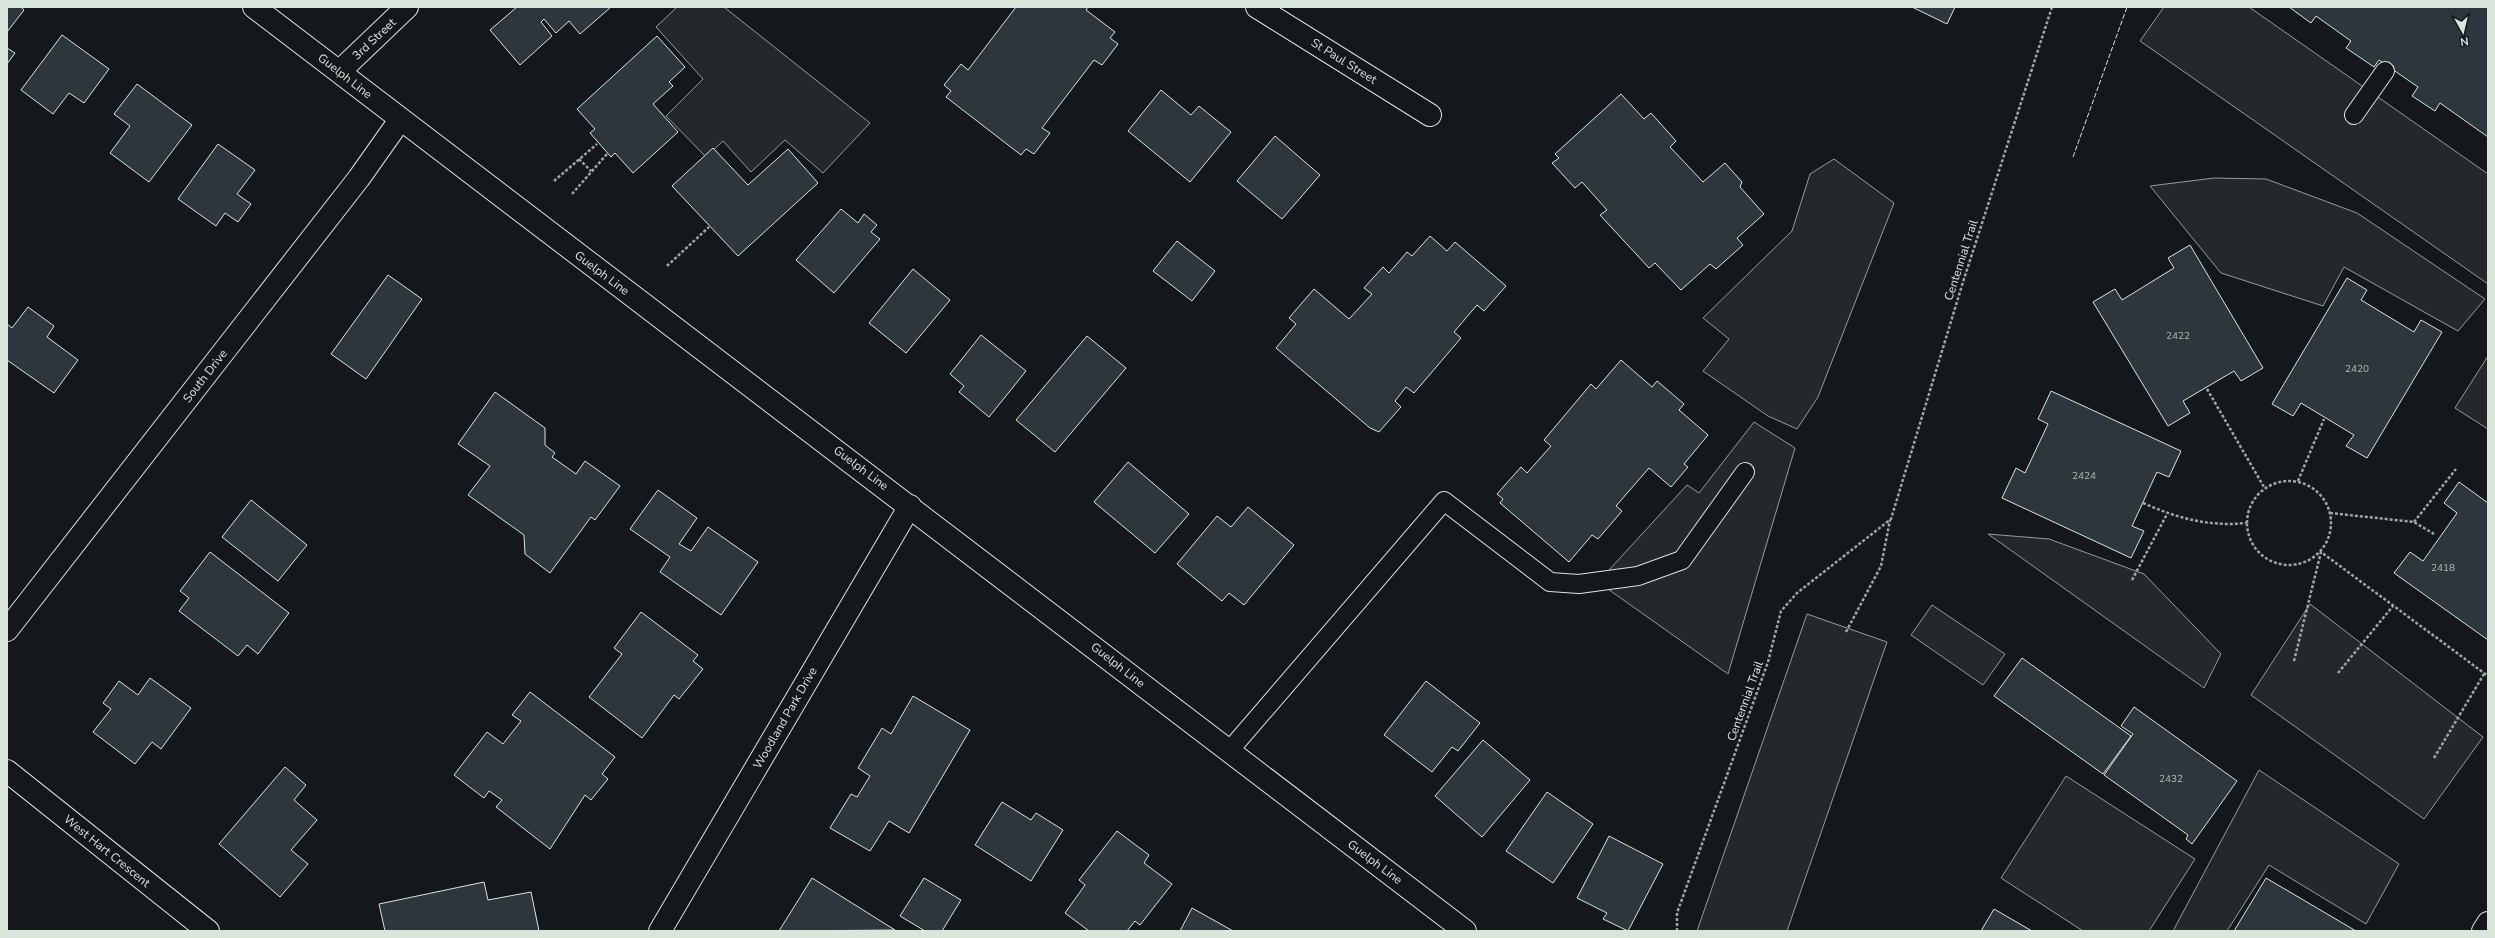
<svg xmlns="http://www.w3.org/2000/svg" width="2495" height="938" font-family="'Nunito Sans',sans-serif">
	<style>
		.parking { fill: #24282b; stroke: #939e99 }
		.building { fill: #2c363c; stroke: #d8e6dc }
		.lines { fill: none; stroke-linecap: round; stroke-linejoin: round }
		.lane-casing { stroke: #d8e6dc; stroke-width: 20 }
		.street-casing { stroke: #d8e6dc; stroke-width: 24 }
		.secondary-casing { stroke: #d8e6dc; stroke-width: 24 }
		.path { stroke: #9da8a2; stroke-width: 2.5; stroke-dasharray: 3 2; stroke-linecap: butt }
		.lane { stroke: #14181c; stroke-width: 18 }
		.street { stroke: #14181c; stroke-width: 22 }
		.secondary { stroke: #14181c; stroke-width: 22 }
		.fence { stroke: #d8e6dc; stroke-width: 1; stroke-dasharray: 5 2; stroke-linecap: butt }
		.labels { text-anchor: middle; stroke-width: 3; stroke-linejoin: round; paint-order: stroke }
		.number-label { font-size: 10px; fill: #adbab4 }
		.street-label { font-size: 12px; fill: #d8e6dc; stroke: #14181c }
	</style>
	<rect width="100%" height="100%" fill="#14181c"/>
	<path class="parking" d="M677,7h47l146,116 -47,50 -38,-33 -34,32 -28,-31 -17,16 -40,-41 37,-37 -47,-52z
		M2164,7h85l239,167v110l-348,-243z
		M1834,159l60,44 -76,194 -21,32 -29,-13 -65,-45 26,-32 -26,-21 89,-87 18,-57z
		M2214,178l52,1 91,34 128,86 -27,32 -114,-64 -21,39 -102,-33 -71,-87z
		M2488,356v73l-33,-21z
		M1754,422l41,26 -67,226 -130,-92 89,-97 12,8z
		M1988,534l61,5 95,35 77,80 -17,34z
		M2310,604l173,133 -59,82 -173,-124z
		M1932,605l73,49 -22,31 -72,-50z
		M1807,614l80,28 -100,289h-90z
		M2259,770l140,94 -33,60 -97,-59 -42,66h-54z
		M2066,776l129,83 -46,72h-66l-82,-53z"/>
	<path class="building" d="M7,7h14l3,3 -17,22z
		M517,7h94l-31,27 -11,-13 -13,12 -12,-14 -3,3 11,14 -32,29 -30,-35z
		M1016,7h72l-2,3 29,22 -5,6 8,6 -16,21 -8,-5 -52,68 8,5 -16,21 -8,-5 -5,6 -75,-58 5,-6 -7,-6 17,-21 7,6z
		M1912,7h43l-8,17z
		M2289,7h199v130l-48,-34 -5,8 -23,-15 6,-9 -39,-27 -5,7 -28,-19 5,-7 -35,-25 -5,7z
		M62,35l47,34 -25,34 -15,-10 -16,21 -32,-24z
		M657,36l28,31 -16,15 4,4 -20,18 25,28 -45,41 -18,-20 -4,4 -21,-24 5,-4 -18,-20z
		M7,48l8,5 -8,11z
		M137,84l55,41 -43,57 -39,-29 20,-27 -16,-12z
		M1161,90l30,25 8,-9 32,26 -41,50 -62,-51z
		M1621,94l23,25 7,-6 25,28 -6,6 33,35 22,-19 17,19 -2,5 24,27 -27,24 6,7 -27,24 -6,-5 -29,26 -26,-27 -6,5 -49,-53 7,-5 -25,-28 -7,6 -23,-25 7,-5 -4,-4z
		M1275,136l45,39 -38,44 -45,-38z
		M218,144l37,26 -18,24 14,10 -13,18 -13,-9 -9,13 -38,-27z
		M713,148l35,37 40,-36 30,34 -80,73 -66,-70z
		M841,209l17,14 6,-9 13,11 -6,7 9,7 -46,54 -38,-33z
		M1430,236l17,15 8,-9 51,44 -22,25 -7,-6 -23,27 7,6 -47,55 -8,-6 -11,14 6,6 -22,25 -9,-4 -94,-80 20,-24 -7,-6 25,-29 35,30 23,-25 -8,-6 19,-21 6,6 18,-21 5,4z
		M1177,241l38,30 -23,30 -39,-30z
		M2190,245l73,123 -22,13 -7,-10 -51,30 7,12 -22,13 -75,-124 22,-13 7,11 52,-32 -6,-10z
		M913,269l37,31 -44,53 -37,-30z
		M388,275l34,24 -56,80 -35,-25z
		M2347,278l20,12 -6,10 53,32 7,-12 21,12 -75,126 -21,-12 8,-11 -53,-32 -8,13 -21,-12z
		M28,307l26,19 -7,11 31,23 -24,33 -47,-33v-36l5,4z
		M981,335l45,36 -37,46 -30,-25 5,-6 -14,-12z
		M1087,336l39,32 -71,84 -39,-32z
		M1621,360l31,27 5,-6 27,23 -5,6 29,25 -24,29 4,3 -17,20 -22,-19 -33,38 6,5 -24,28 -6,-4 -23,27 -69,-59 3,-4 -6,-5 24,-27 6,6 24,-27 -7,-6 47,-56 5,5z
		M2051,391l130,60 -12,26 -12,-5 -25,54 12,5 -13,27 -129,-60 14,-30 9,5 23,-49 -10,-5z
		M495,392l50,36v17l10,8 -3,4 24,17 9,-13 35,25 -25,34 -4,-3 -41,56 -25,-19 -1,-19 -56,-40 22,-29 -32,-22z
		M1128,462l61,52 -34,39 -61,-51z
		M2459,482l29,21v137l-94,-67 16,-21 13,9 34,-48 -13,-10z
		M658,490l39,28 -18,26 12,7 17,-24 50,35 -37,53 -61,-43 10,-15 -40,-28z
		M251,500l56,45 -29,36 -56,-44z
		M1248,507l46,38 -50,60 -15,-12 -7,8 -45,-37 40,-48 14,11z
		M210,552l79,61 -31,41 -11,-9 -9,11 -59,-45 10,-13 -9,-7z
		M641,612l57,43 -5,6 10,8 -24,30 -5,-4 -32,43 -53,-41 33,-43 -8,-6z
		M2022,658l109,78 -28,38 -109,-78z
		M150,678l41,30 -30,41 -9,-7 -17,22 -42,-32 18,-23 -8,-6 16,-22 19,14z
		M1426,681l54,42 -22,28 -6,-4 -20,25 -48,-37z
		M530,692l85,65 -13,17 6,5 -17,21 -6,-5 -35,54 -54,-42 6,-7 -13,-9 -5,7 -30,-23 33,-43 16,12 18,-23 -9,-6z
		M913,696l57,34 -61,103 -20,-12 -19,30 -40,-23 21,-34 6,3 13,-21 -12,-8 24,-40 9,6z
		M2134,707l103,74 -45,63 -6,-5 2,-4 -84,-60 29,-41 -12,-8z
		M1483,740l47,40 -48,57 -47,-41z
		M285,767l21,18 -12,15 23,20 -26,30 17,14 -28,33 -61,-53z
		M1547,792l46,32 -40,59 -47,-32z
		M1002,802l29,18 5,-7 27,17 -32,51 -56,-36z
		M1117,831l32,24 -5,8 28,21 -32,41 -5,-4 -8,10h-38l-24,-18 20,-28 -6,-5z
		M1609,836l54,28 -35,67 -25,-12 4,-6 -30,-15z
		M812,878l83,52 -116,1z
		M924,878l37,22 -19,31h-17l-25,-15z
		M2266,878l90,53h-122z
		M484,882l4,18 43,-8 8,39h-154l-6,-27z
		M1192,908l41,23h-53z
		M1994,909l38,22h-51z"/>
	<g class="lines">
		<g class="lane-casing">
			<path id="lane" d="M2354,115l31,-44
				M1229,751l215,-250 106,81 29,2 59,-8 44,-16 63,-88"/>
		</g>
		<g class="street-casing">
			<path id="street" d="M1257,7l173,108
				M340,71l67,-64
				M7,630l352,-452 41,-58
				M7,771l201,160
				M660,931l250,-425"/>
		</g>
		<g class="secondary-casing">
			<path id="secondary" d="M254,7l1211,924
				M2483,931l5,-8"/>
		</g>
		<path class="path" d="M579,159l12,12
			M554,181l43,-37
			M572,194l35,-40
			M667,266l42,-39
			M2207,389l57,98
			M2247 523a42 42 0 1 1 84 0a42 42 0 1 1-84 0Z
			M2298,481l26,-62
			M2143,503c34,15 66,24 103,20
			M2330,513l84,9 20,12
			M2414,522l42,-53
			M2132,580l35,-66
			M1846,632l35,-66 9,-46
			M2294,661l27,-109 167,124
			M2338,673l55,-67
			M2434,758l50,-84
			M1677,931v-18l91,-251 13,-51 16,-18 94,-74 72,-237 89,-275"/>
		<use href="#lane" class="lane"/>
		<use href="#street" class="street"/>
		<use href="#secondary" class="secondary"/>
		<path class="fence" d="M2073,157l54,-150"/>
	</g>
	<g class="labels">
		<g class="number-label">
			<text x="2178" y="339">2422</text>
			<text x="2357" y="372">2420</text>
			<text x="2084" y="479">2424</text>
			<text x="2443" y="571">2418</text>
			<text x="2171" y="782">2432</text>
		</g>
		<g class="street-label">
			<text transform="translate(374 39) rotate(-43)" y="4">3rd Street</text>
			<text transform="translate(1344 61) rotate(32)" y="4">St Paul Street</text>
			<text transform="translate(345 76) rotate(38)" y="4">Guelph Line</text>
			<text transform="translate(1961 260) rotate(-72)" y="4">Centennial Trail</text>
			<text transform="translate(602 273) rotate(37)" y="4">Guelph Line</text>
			<text transform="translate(205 376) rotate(-52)" y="4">South Drive</text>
			<text transform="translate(861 468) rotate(37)" y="4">Guelph Line</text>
			<text transform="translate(1118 665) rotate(38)" y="4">Guelph Line</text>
			<text transform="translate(1745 701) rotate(-70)" y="4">Centennial Trail</text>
			<text transform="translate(785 718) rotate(-60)" y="4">Woodland Park Drive</text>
			<text transform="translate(107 851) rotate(39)" y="4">West Hart Crescent</text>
			<text transform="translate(1375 862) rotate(37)" y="4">Guelph Line</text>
		</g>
	</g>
	<rect width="2495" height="938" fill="none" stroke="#d8e6dc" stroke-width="16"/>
	<g transform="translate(2463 32) rotate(172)" stroke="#14181c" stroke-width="3" paint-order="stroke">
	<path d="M0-3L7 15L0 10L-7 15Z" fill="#d8e6dc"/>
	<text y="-6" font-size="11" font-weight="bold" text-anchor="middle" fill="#d8e6dc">N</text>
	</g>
</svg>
